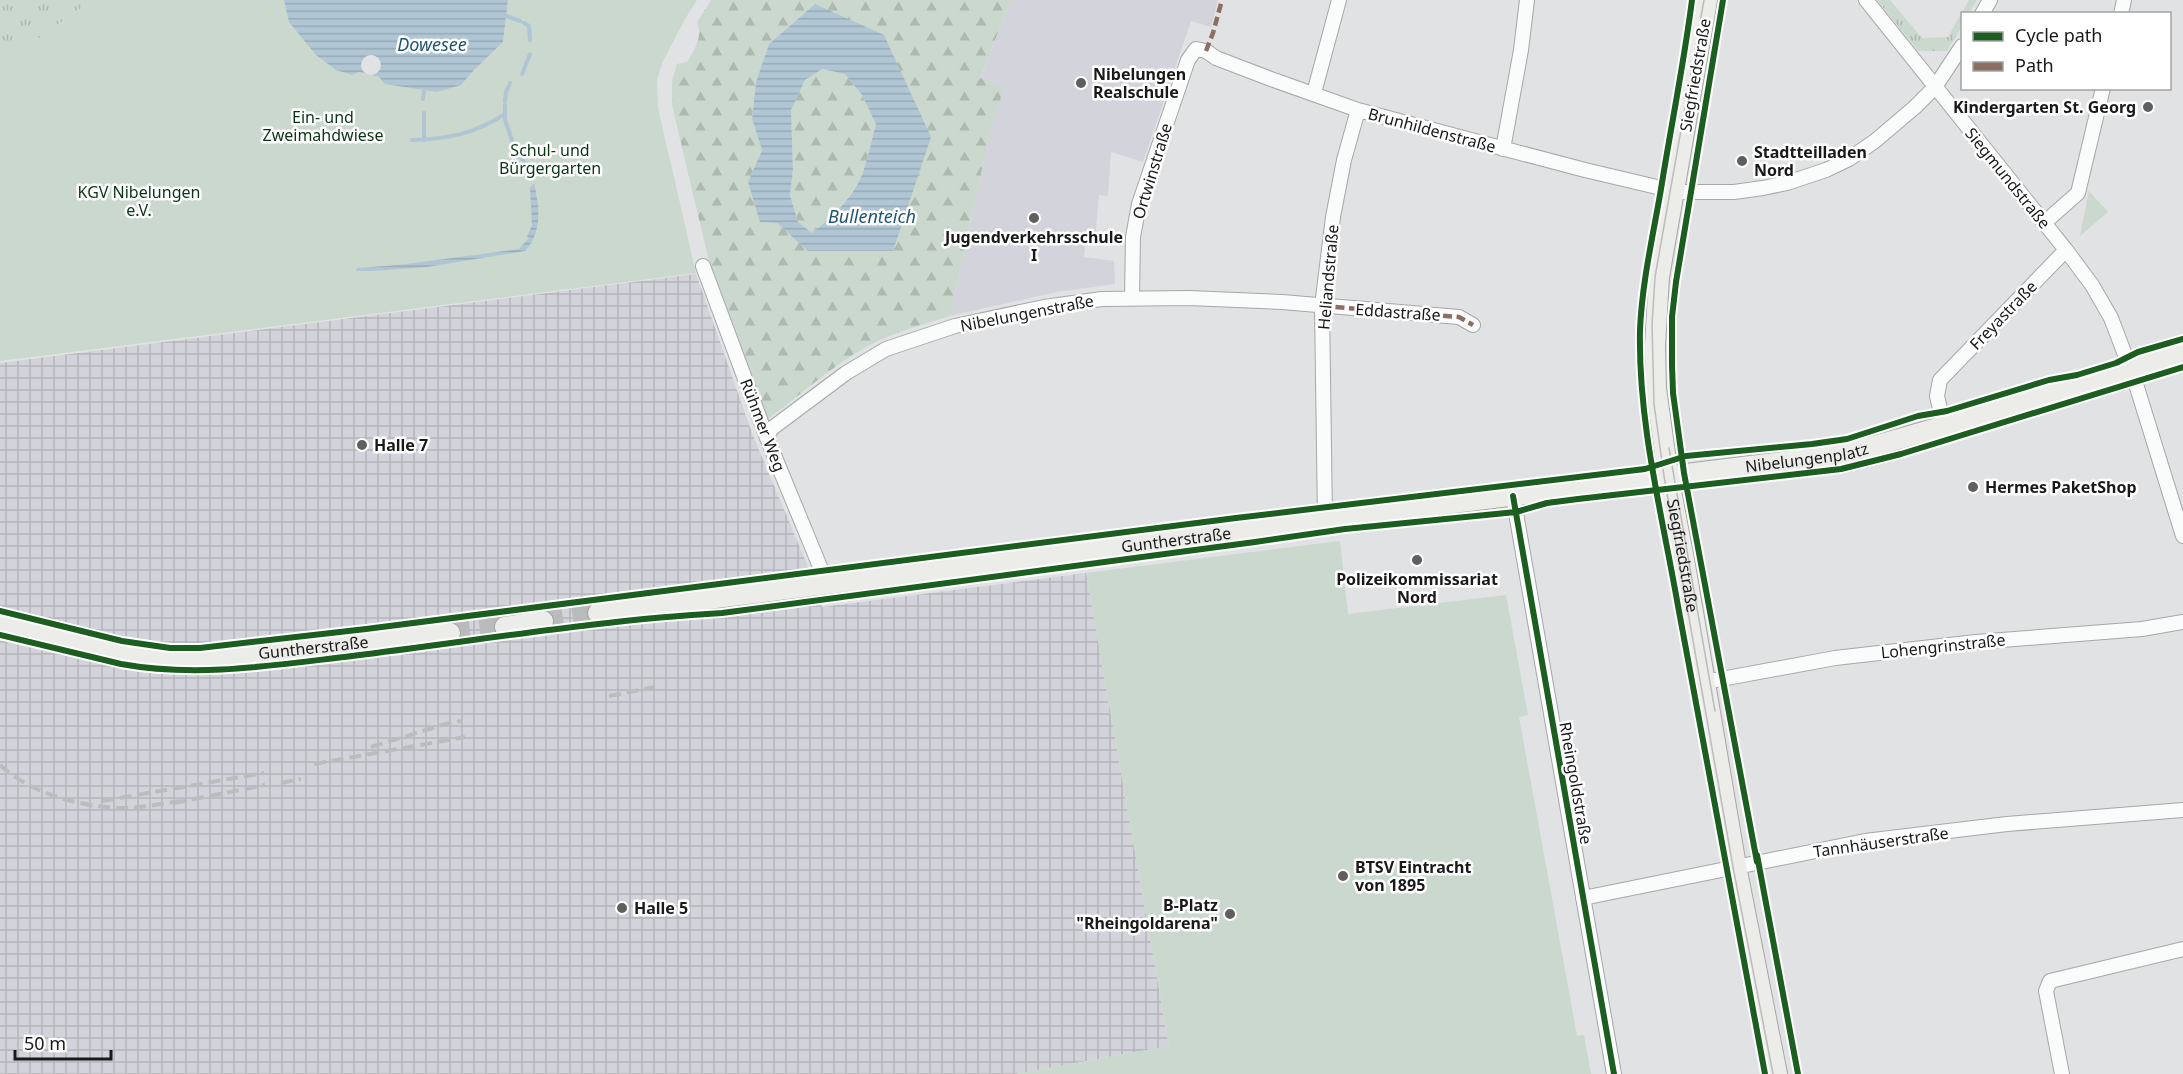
<svg xmlns="http://www.w3.org/2000/svg" width="2183" height="1074" font-family="'Noto Sans',sans-serif">
	<style>
		.built { fill: #d3d4db }
		.industrial { fill: url(#industrial-grid) }
		.grass { fill: url(#grass-tufts) }
		.forest { fill: url(#forest-firs); fill-rule: evenodd }
		.green { fill: #cbd8cd }
		.water { fill: url(#water-rules); fill-rule: evenodd }
		.pier { fill: #e1e2e3 }
		.lines { fill: none; stroke-linecap: round; stroke-linejoin: round }
		.stream { stroke: #b0c6d4; stroke-width: 4 }
		.secondary-tunnel { stroke: #b9babb; stroke-width: 20; stroke-dasharray: 20 10; stroke-linecap: butt }
		.street-casing { stroke: #a6a7a8; stroke-width: 16 }
		.secondary-casing { stroke: #a6a7a8; stroke-width: 22 }
		.street { stroke: #fafbfb; stroke-width: 14 }
		.secondary { stroke: #ecece9; stroke-width: 20 }
		.tram { stroke: #bcbcbc; stroke-width: 1.5 }
		.rail { stroke: #bcbcbc; stroke-width: 4; stroke-dasharray: 12 6; stroke-linecap: butt }
		.quiet { stroke: #8d6e63; stroke-width: 4.5; stroke-dasharray: 9 4.5; stroke-linecap: butt }
		.cycleway-casing { stroke: #fff; stroke-width: 10 }
		.cycleway { stroke: #1b5e20; stroke-width: 6 }
		.poi-dot { fill: #5f5f60; stroke: #fff; stroke-width: 2 }
		.labels { text-anchor: middle; stroke-width: 5; stroke-linejoin: round; paint-order: stroke }
		.poi-label { font-size: 16px; font-weight: bold; fill: #19191a; stroke: #fff; text-anchor: start }
		.street-label { font-size: 16px; fill: #19191a; stroke: #fff }
		.park-label { font-size: 16px; fill: #093515; stroke: #fff }
		.water-label { font-size: 18px; font-style: italic; fill: #215673; stroke: #fff }
	</style>
	<defs>
		<pattern id="industrial-grid" width="8" height="8" patternUnits="userSpaceOnUse" patternTransform="scale(1.5)"><rect width="8" height="8" fill="#d3d4db"/><path d="M0 4h8M4 0v8" fill="none" stroke="#b5b5bb"/></pattern>
		<pattern id="grass-tufts" width="24" height="20" patternUnits="userSpaceOnUse" patternTransform="scale(1.5)"><rect width="24" height="20" fill="#cbd8cd"/><path d="M3 7l-1-3M5 7V3M7 7l1-3M15 17l-1-3M17 17v-4M19 17l1-3" fill="none" stroke="#aeb9af"/></pattern>
		<pattern id="forest-firs" width="22" height="20" patternUnits="userSpaceOnUse" patternTransform="scale(1.5)"><rect width="22" height="20" fill="#cbd8cd"/><path d="M5 1l3.5 6h-7zM16 11l3.5 6h-7z" fill="#aeb9af"/></pattern>
		<pattern id="water-rules" width="6" height="5" patternUnits="userSpaceOnUse" patternTransform="scale(1.5)"><rect width="6" height="5" fill="#b0c6d4"/><path d="M0 2.5h6" fill="none" stroke="#97aab5"/></pattern>
	</defs>
	<rect width="100%" height="100%" fill="#e1e2e3"/>
	<path class="built" d="M1011,0h207l-7,27 -20,-6 -48,141 -32,-10 -3,44 -9,-1 -4,46 -9,-1 -2,17 30,4 1,23 -58,8 -107,24 41,-188 12,-40 -23,-9z"/>
	<path class="industrial" d="M696,274l56,159 54,129 16,45 264,-34 83,473 -153,28h-1016v-711z"/>
	<path class="grass" d="M0,0h92l-92,66z
		M1877,0h13l32,38 26,-1 21,-37h8l-8,13 -7,1v12l-15,25h-29z"/>
	<path class="forest" d="M711,0h300l-31,78 24,10 -13,40 -41,188c-27,9 -57,16 -82,30 -37,20 -70,51 -104,76l-56,-165 -36,-152v-24l5,-17 10,-2c8,-13 16,-25 10,-40zM815,4l116,133 -123,114 -31,-28 -29,-41 14,-32 -10,-31 4,-37 13,-38z
		M821,69l24,5 17,21 14,28c-4,15 -7,31 -12,46 -9,26 -31,46 -52,64l-14,-11 -8,-27 3,-25 -2,-60 14,-30z"/>
	<path class="green" d="M92,0h192l6,22 26,33 36,19 7,-2 20,5 82,8 13,-15 29,-28 5,-42h189l-12,19 -23,44 -5,17 1,28 38,165 -696,88v-295z
		M2089,191l19,21 -28,24z
		M1340,541l8,73 158,-19 22,120 -9,2 58,319 7,-1 7,39h-575l153,-28 -83,-473z"/>
	<path class="water" d="M284,0h224l-5,42 -29,28 -13,15 -24,7 -52,-8 -6,-7 -20,-5 -7,3 -16,-5 -20,-15 -27,-33z
		M815,4l69,31 47,102 -38,114h-85l-31,-28 -17,-1 -12,-40 14,-32 -10,-31 4,-37 13,-38zM822,69l23,5 17,21 14,29c-4,14 -7,30 -12,45 -8,26 -31,47 -52,64l-14,-11 -8,-27 3,-25 -2,-60 14,-30z
		M534,184c6,23 8,49 -9,67l-98,16 -54,4h-17l1,-3 42,-3 120,-16 10,-11 -2,-1 5,-12 -2,-38z"/>
	<path class="pier" d="M361 65a10 10 0 1 1 20 0a10 10 0 1 1-20 0Z"/>
	<g class="lines">
		<path class="stream" d="M506,16l14,5
			M524,23l5,3 1,14
			M522,74l8,-20
			M423,99l1,-9
			M505,101l1,-9 4,-9
			M505,105v15l8,23
			M424,113v27
			M412,140c36,-1 62,-6 93,-26
			M515,148l9,14
			M527,174l2,4"/>
		<path class="secondary-tunnel" d="M543,621l55,-8
			M450,633l55,-6"/>
		<g class="street-casing">
			<path id="street" d="M1866,0l200,250 26,35 19,33 24,63 48,155
				M1982,14l8,-14
				M2121,14l3,-14
				M1314,93l25,-93
				M1503,149l18,-99 6,-50
				M2044,223l34,-30 25,-105
				M703,266l64,172 54,131 4,14
				M1132,298l1,-61 6,-33 49,-144 8,-11 10,2 10,7 55,21 87,31 227,60 93,22h56l29,-4 24,-5 39,-13 23,-11 26,-18 40,-34 20,-20 27,-41
				M1944,426l-7,-30 3,-16 126,-130
				M767,438l4,-9 75,-56 40,-24 69,-23 89,-19 58,-8 87,-1 93,4 177,15 14,8
				M1513,496l101,578
				M1325,519l-3,-213 11,-89 11,-57 14,-50
				M1705,682l130,-24 141,-16 166,-13 41,-7
				M1583,898l282,-57 142,-17 176,-14
				M2062,1074l-16,-83 4,-10 133,-32"/>
		</g>
		<g class="secondary-casing">
			<g id="secondary">
				<path id="s1" d="M1707,0l-48,277 -4,69 1,42 12,87 17,90 51,301 41,208"/>
				<path id="s2" d="M684,602l569,-72 72,-11 521,-65 98,-28 239,-73"/>
				<path d="M598,613l75,-10"/>
				<path id="s3" d="M0,622l95,25 34,6 56,6 76,-6 189,-20"/>
				<path d="M505,627l38,-6"/>
			</g>
		</g>
		<use href="#street" class="street"/>
		<use href="#secondary" class="secondary"/>
		<path class="tram" d="M1704,0l-49,277 -3,48 2,79 10,72 69,391 40,207
			M1669,448l46,263"/>
		<path class="rail" d="M609,696l46,-9
			M371,747l71,-22 19,-4
			M314,764l151,-27
			M0,765c34,31 85,43 130,43 17,-1 34,-5 51,-7
			M281,783l20,-4
			M102,801l162,-28
			M174,803l91,-18"/>
		<path class="quiet" d="M1206,51l7,-18 9,-33
			M1322,306l137,11 14,8"/>
		<g class="cycleway-casing">
			<path id="cycleway" d="M1692,0c-8,63 -21,126 -31,189 -8,47 -19,93 -21,141 -2,93 22,184 38,276 28,156 57,312 87,468
				M1723,0l-47,282 -4,35v48l1,28 11,80 73,389
				M1513,496l101,578
				M0,611l122,30 48,7h30l166,-19 870,-111 409,-49 41,-13 126,-12 35,-5 71,-23 29,-5 102,-31 28,-5 39,-12 22,-11 45,-13
				M0,635l121,29c77,14 154,1 231,-8 123,-15 246,-36 370,-43l533,-71 90,-13 171,-17 31,-9 31,-4 263,-30 60,-15 282,-87
				M1757,855l41,219"/>
		</g>
		<use href="#cycleway" class="cycleway"/>
	</g>
	<g class="poi-dot">
		<circle cx="1081" cy="83" r="6"/>
		<circle cx="2148" cy="107" r="6"/>
		<circle cx="1742" cy="161" r="6"/>
		<circle cx="1034" cy="218" r="6"/>
		<circle cx="362" cy="445" r="6"/>
		<circle cx="1973" cy="487" r="6"/>
		<circle cx="1417" cy="560" r="6"/>
		<circle cx="1343" cy="876" r="6"/>
		<circle cx="622" cy="908" r="6"/>
		<circle cx="1230" cy="914" r="6"/>
	</g>
	<g class="labels">
		<g class="poi-label">
			<text x="1093" y="80">Nibelungen<tspan x="1093" dy="18">Realschule</tspan></text>
			<text x="2136" y="113" text-anchor="end">Kindergarten St. Georg</text>
			<text x="1754" y="158">Stadtteilladen<tspan x="1754" dy="18">Nord</tspan></text>
			<text x="1034" y="243" text-anchor="middle">Jugendverkehrsschule<tspan x="1034" dy="18">I</tspan></text>
			<text x="374" y="451">Halle 7</text>
			<text x="1985" y="493">Hermes PaketShop</text>
			<text x="1417" y="585" text-anchor="middle">Polizeikommissariat<tspan x="1417" dy="18">Nord</tspan></text>
			<text x="1355" y="873">BTSV Eintracht<tspan x="1355" dy="18">von 1895</tspan></text>
			<text x="1218" y="911" text-anchor="end">B-Platz<tspan x="1218" dy="18">"Rheingoldarena"</tspan></text>
			<text x="634" y="914">Halle 5</text>
		</g>
		<g class="street-label">
			<text transform="translate(1695 75) rotate(-80)" y="6">Siegfriedstraße</text>
			<text transform="translate(1432 130) rotate(15)" y="6">Brunhildenstraße</text>
			<text transform="translate(1152 171) rotate(-73)" y="6">Ortwinstraße</text>
			<text transform="translate(2008 178) rotate(51)" y="6">Siegmundstraße</text>
			<text transform="translate(1328 277) rotate(-85)" y="6">Heliandstraße</text>
			<text transform="translate(1398 312) rotate(4)" y="6">Eddastraße</text>
			<text transform="translate(1027 313) rotate(-11)" y="6">Nibelungenstraße</text>
			<text transform="translate(2003 315) rotate(-46)" y="6">Freyastraße</text>
			<text transform="translate(763 425) rotate(69)" y="6">Rühmer Weg</text>
			<text dy="6" stroke="none"><textPath href="#s2" startOffset="1132">Nibelungenplatz</textPath></text>
			<text dy="6" stroke="none"><textPath href="#s2" startOffset="496">Guntherstraße</textPath></text>
			<text dy="6" stroke="none"><textPath href="#s1" startOffset="562">Siegfriedstraße</textPath></text>
			<text transform="translate(1943 646) rotate(-6)" y="6">Lohengrinstraße</text>
			<text dy="6" stroke="none"><textPath href="#s3" startOffset="318">Guntherstraße</textPath></text>
			<text transform="translate(1576 783) rotate(80)" y="6">Rheingoldstraße</text>
			<text transform="translate(1881 842) rotate(-8)" y="6">Tannhäuserstraße</text>
		</g>
		<g class="park-label">
			<text x="323" y="123">Ein- und<tspan x="323" dy="18">Zweimahdwiese</tspan></text>
			<text x="550" y="156">Schul- und<tspan x="550" dy="18">Bürgergarten</tspan></text>
			<text x="139" y="198">KGV Nibelungen<tspan x="139" dy="18">e.V.</tspan></text>
		</g>
		<g class="water-label">
			<text x="432" y="51">Dowesee</text>
			<text x="872" y="223">Bullenteich</text>
		</g>
	</g>
	<rect x="1961" y="12" width="210" height="78" fill="#ffffff" stroke="#a3a3a3" stroke-width="1.5"/>
	<rect x="1973" y="32" width="30" height="9" fill="#1b5e20" stroke="#a3a3a3" stroke-width="1.5"/>
	<text x="2015" y="42" font-size="18" fill="#19191a">Cycle path</text>
	<rect x="1973" y="62" width="30" height="9" fill="#8d6e63" stroke="#a3a3a3" stroke-width="1.5"/>
	<text x="2015" y="72" font-size="18" fill="#19191a">Path</text>
	<path d="M15 1050v9h96v-9" fill="none" stroke="#19191a" stroke-width="3"/>
	<text x="24" y="1050" font-size="18" fill="#19191a" stroke="#ffffff" stroke-width="4.5" paint-order="stroke">50 m</text>
</svg>
